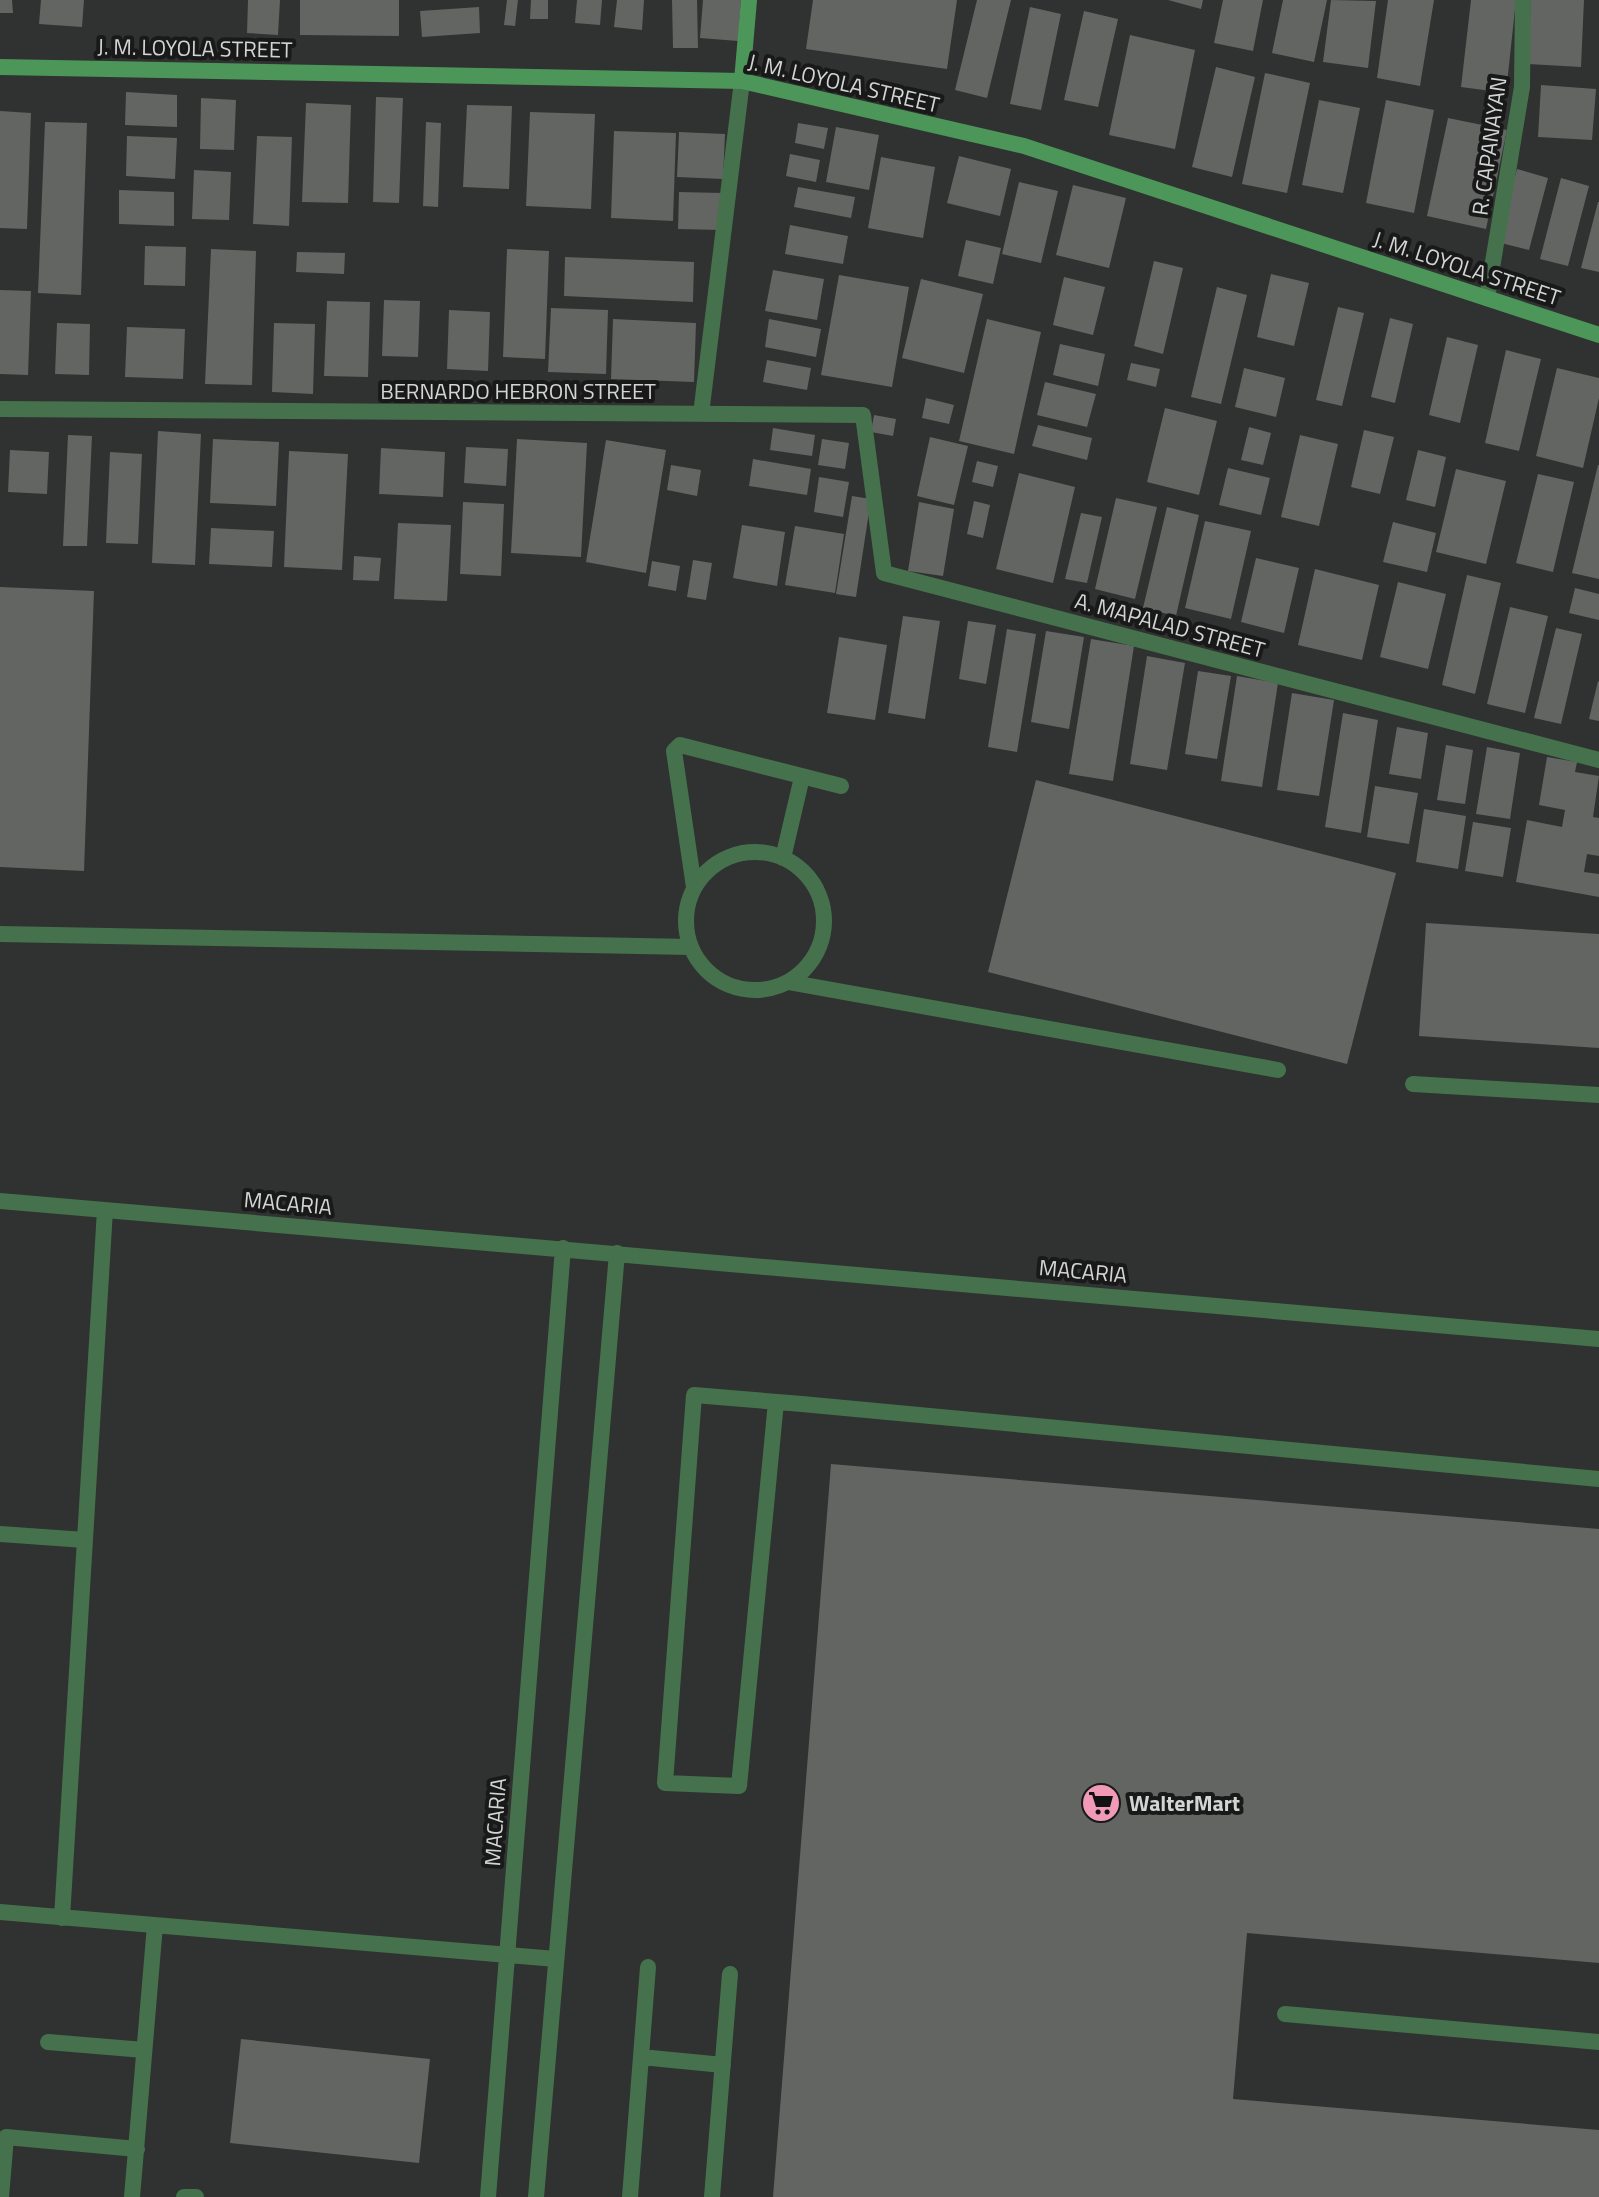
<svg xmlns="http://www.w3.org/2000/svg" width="1599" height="2197" font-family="'Titillium Web',sans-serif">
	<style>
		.building { fill: #626562 }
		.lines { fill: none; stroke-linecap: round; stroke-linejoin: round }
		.lane { stroke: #45724c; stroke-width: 16 }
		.street { stroke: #45724c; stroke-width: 16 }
		.secondary { stroke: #4c9659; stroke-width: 16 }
		.labels { text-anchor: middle; stroke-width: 8; stroke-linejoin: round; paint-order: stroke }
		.street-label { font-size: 22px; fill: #d3d5d4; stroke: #181918 }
		.poi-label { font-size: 22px; font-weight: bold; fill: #d3d5d4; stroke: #181918; text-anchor: start }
	</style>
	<rect width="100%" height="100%" fill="#2f3230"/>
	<path class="building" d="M0,0h12l1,13h-13z
		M41,0h43l-2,27 -43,-3z
		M248,0h32l-2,35 -31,-2z
		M300,0h99v36l-99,-1z
		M507,0h11l-3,26 -11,-1z
		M531,0h17v19h-18z
		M577,0h25l-2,25 -25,-2z
		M617,0h27l-2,30 -28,-3z
		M672,0h25l1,48h-25z
		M703,0h38l-3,41 -38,-3z
		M813,0h144l-10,69 -141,-20z
		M977,0h34l-24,98 -32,-8z
		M1168,0h35l-2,9z
		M1223,0h40l-10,51 -39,-8z
		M1283,0h44l-13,62 -42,-9z
		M1331,0l45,1 -8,67 -45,-6z
		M1388,0h46l-14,86 -43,-8z
		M1471,0h45l-10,93 -45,-6z
		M1531,0h53l-3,67 -53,-3z
		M479,7l1,26 -58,4 -2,-26z
		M1030,7l31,7 -20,96 -31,-6z
		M1084,11l34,8 -20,88 -34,-7z
		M1130,35l65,15 -20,99 -66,-14z
		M1216,67l39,10 -23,100 -40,-10z
		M1265,73l45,10 -23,110 -45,-9z
		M1541,85l55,4 -4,51 -54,-3z
		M126,92l51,3v32l-52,-2z
		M376,97l27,1 -4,105 -26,-1z
		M201,98l35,2 -2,50 -34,-1z
		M1319,100l41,8 -17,85 -41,-8z
		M1386,100l48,10 -20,103 -48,-10z
		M306,103l45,2 -3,98 -46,-1z
		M467,105l45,1 -3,83 -46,-2z
		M0,111l31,2 -4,116 -27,-1z
		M530,112l65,2 -4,95 -65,-3z
		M1448,118l59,12 -21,99 -59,-13z
		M45,122l42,1 -6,172 -43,-2z
		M426,122l15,1 -3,84 -15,-1z
		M798,123l30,5 -4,21 -29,-6z
		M836,127l43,8 -10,55 -43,-8z
		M614,131l62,2 -3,88 -62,-3z
		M679,132l46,2 -2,45 -46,-2z
		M127,136l50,2 -2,41 -49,-3z
		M257,136l35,1 -3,89 -36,-2z
		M790,154l30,6 -4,22 -30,-6z
		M959,156l52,13 -11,47 -53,-13z
		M881,157l54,10 -12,71 -55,-10z
		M1517,169l31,9 -19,72 -32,-8z
		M194,170l37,2 -2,48 -37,-1z
		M1561,178l28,8 -21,80 -28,-7z
		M1019,182l39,9 -17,72 -39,-9z
		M1073,185l53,13 -17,70 -53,-13z
		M798,187l57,10 -4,21 -57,-11z
		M119,190l55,2v34l-55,-2z
		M679,192l44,1 -2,37 -43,-1z
		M1598,202h1v70l-18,-4z
		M790,225l58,11 -5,28 -58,-10z
		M966,240l35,8 -8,36 -35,-8z
		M145,246l41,1 -1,39 -41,-1z
		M211,249l45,2 -4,134 -47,-1z
		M507,249l42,2 -4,108 -42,-2z
		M297,252l48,1 -1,21 -48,-2z
		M565,257l129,5 -1,40 -129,-6z
		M1154,261l29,7 -20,86 -29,-8z
		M773,270l51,9 -7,41 -52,-9z
		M1271,274l38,9 -15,63 -37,-9z
		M839,275l70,12 -17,100 -71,-12z
		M1064,277l41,10 -12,48 -40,-10z
		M921,279l62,15 -19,79 -62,-15z
		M1217,287l30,8 -26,109 -30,-7z
		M0,290l31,1 -3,84 -28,-1z
		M384,300l36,1 -2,56 -36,-1z
		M327,301l43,1 -2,75 -44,-1z
		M1338,307l26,6 -22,93 -26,-6z
		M551,308l57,2 -2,64 -58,-2z
		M449,310l41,2 -2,59 -41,-2z
		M1390,318l23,6 -18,79 -24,-6z
		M613,319l83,4 -2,59 -83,-3z
		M769,319l52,10 -5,28 -51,-10z
		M987,319l54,13 -27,122 -55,-13z
		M57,323l33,1 -1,51 -34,-1z
		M274,323l41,1 -2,70 -41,-2z
		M127,327l58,2 -2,50 -58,-2z
		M1447,337l31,8 -18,78 -31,-8z
		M1060,344l45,10 -7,32 -45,-11z
		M1506,350l35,9 -22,92 -34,-8z
		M767,360l44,8 -4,22 -44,-8z
		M1131,363l29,6 -4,18 -29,-7z
		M1244,368l41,10 -9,39 -41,-10z
		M1557,368l42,10v20l-16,70 -47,-12z
		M1045,382l51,12 -9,33 -50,-12z
		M926,398l28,7 -5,19 -27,-6z
		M1165,408l52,13 -18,74 -52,-13z
		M874,415l22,4 -3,17 -22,-4z
		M1038,425l54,13 -5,22 -55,-14z
		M1249,427l22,6 -8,32 -22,-5z
		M773,428l42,7 -3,21 -42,-6z
		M1364,430l30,7 -14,57 -29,-7z
		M158,431l43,3 -6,131 -43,-2z
		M68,435l24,1 -5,110h-24z
		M1300,435l38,9 -19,82 -38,-9z
		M930,437l38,9 -14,59 -37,-9z
		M213,439l66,3 -3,64 -66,-3z
		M517,439l70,4 -6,114 -70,-4z
		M822,439l27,4 -4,26 -27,-4z
		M606,440l60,10 -20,123 -60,-11z
		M466,447l42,2 -2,37 -42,-3z
		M381,448l64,4 -2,45 -64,-3z
		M10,450l39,2 -2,42 -39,-2z
		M1418,450l28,7 -11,50 -29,-7z
		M289,451l59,3 -6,116 -58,-3z
		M110,452l32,2 -4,90 -32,-1z
		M753,459l58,10 -4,26 -58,-9z
		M977,461l21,5 -5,21 -21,-5z
		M671,465l30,5 -4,26 -30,-6z
		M1598,465h1v114l-27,-6z
		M1228,468l42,10 -9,37 -42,-10z
		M1456,469l50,12 -20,83 -50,-12z
		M1019,473l56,14 -22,96 -57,-14z
		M1538,474l36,8 -21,90 -37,-9z
		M819,477l30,5 -6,35 -29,-5z
		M852,496l19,3 -15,98 -20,-3z
		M1116,498l41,9 -22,92 -40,-10z
		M974,501l16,4 -7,33 -16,-4z
		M463,502l41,2 -3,72 -41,-2z
		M919,502l35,7 -11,67 -35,-5z
		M1167,507l32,8 -23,101 -33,-8z
		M1081,513l21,4 -15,66 -22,-4z
		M1205,521l46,10 -20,88 -46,-11z
		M1393,522l43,11 -9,39 -44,-10z
		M398,523l53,2 -4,76 -53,-2z
		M742,525l43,7 -8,54 -44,-8z
		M795,526l49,8 -9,59 -50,-8z
		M211,528l63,3 -2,36 -63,-3z
		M354,556l27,2 -2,23 -26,-1z
		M1256,558l43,10 -15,65 -43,-11z
		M693,560l19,3 -6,37 -19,-3z
		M652,561l28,5 -4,25 -28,-5z
		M1315,569l64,16 -17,75 -64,-15z
		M1467,575l34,8 -26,111 -33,-9z
		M1398,582l48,12 -18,75 -48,-12z
		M0,587l94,4 -10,280 -84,-4z
		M1575,588l24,6v26l-30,-7z
		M1510,607l38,9 -23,97 -38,-9z
		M903,616l37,5 -15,98 -37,-6z
		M968,621l28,4 -10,59 -27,-5z
		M1556,628l26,6 -21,90 -27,-6z
		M1007,629l29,5 -19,118 -29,-5z
		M1046,631l38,6 -15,92 -38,-7z
		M839,637l48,8 -12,75 -48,-7z
		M1091,639l43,7 -21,135 -44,-7z
		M1147,656l38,7 -18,107 -37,-6z
		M1198,671l33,5 -14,83 -32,-5z
		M1237,676l41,7 -16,104 -41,-6z
		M1598,681l1,1v39l-10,-2z
		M1292,693l42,7 -15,96 -42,-6z
		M1343,713l35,7 -17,113 -36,-6z
		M1397,727l31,6 -7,46 -32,-5z
		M1446,745l27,5 -8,54 -28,-4z
		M1487,747l33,6 -10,66 -34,-5z
		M1547,757l30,5 -2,10 24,4 -6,41 6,1v38l-12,-2 -3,18 15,2v23l-83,-15 11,-62 35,7 3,-17 -26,-5z
		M1036,780l360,93 -49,191 -359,-92z
		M1375,786l43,7 -9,51 -42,-7z
		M1424,809l42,7 -8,53 -42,-7z
		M1473,822l38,6 -8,49 -38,-6z
		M1426,923l173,11v114l-180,-12z
		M831,1464l768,65v434l-352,-30 -14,166 366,31v67h-826z
		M241,2039l189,20 -11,104 -189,-20z"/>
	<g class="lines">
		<path class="lane" d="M686 921a69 69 0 1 1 138 0a69 69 0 1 1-138 0Z
			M783,858l19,-81
			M694,887l-20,-136 6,-6 161,41
			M0,934l691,13
			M788,982l490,88
			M0,1201l1599,138
			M776,1402l-37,384 -74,-3 29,-388 108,9 797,75
			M0,1534l85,6
			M0,1912l556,47
			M62,1918l43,-708
			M1285,2014l314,28
			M48,2042l96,8
			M641,2057l82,8
			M1,2197l5,-60 131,12
			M132,2197l23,-272
			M184,2197h12
			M488,2197l75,-949
			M536,2197l81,-944
			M630,2197l18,-230
			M712,2197l18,-223"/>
		<path class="street" d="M1487,298l35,-211 1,-87
			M0,409l863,6 21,158 715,187
			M701,414l41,-333
			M1413,1084l186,11"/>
		<path class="secondary" d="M0,67l742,14 282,65 575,189
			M742,81l7,-81"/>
	</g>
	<defs>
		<g id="supermarket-disc" transform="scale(2)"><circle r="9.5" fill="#f09ab7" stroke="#181918"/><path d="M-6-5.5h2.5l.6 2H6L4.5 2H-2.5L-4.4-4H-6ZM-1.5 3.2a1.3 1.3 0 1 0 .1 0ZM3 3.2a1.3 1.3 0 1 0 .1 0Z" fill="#111"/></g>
	</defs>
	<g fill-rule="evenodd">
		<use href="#supermarket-disc" x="1101" y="1803"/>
	</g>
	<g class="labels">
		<g class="street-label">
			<text transform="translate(195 48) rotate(1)" y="8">J. M. LOYOLA STREET</text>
			<text transform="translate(844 83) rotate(13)" y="8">J. M. LOYOLA STREET</text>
			<text transform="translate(1489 146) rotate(-82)" y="8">R. CAPANAYAN</text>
			<text transform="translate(1467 268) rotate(18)" y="8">J. M. LOYOLA STREET</text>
			<text x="518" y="399">BERNARDO HEBRON STREET</text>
			<text transform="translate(1170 625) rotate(15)" y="8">A. MAPALAD STREET</text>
			<text transform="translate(288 1203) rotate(5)" y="8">MACARIA</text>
			<text transform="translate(1083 1271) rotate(5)" y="8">MACARIA</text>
			<text transform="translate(495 1822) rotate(-86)" y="8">MACARIA</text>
		</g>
		<g class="poi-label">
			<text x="1129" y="1811">WalterMart</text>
		</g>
	</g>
</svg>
